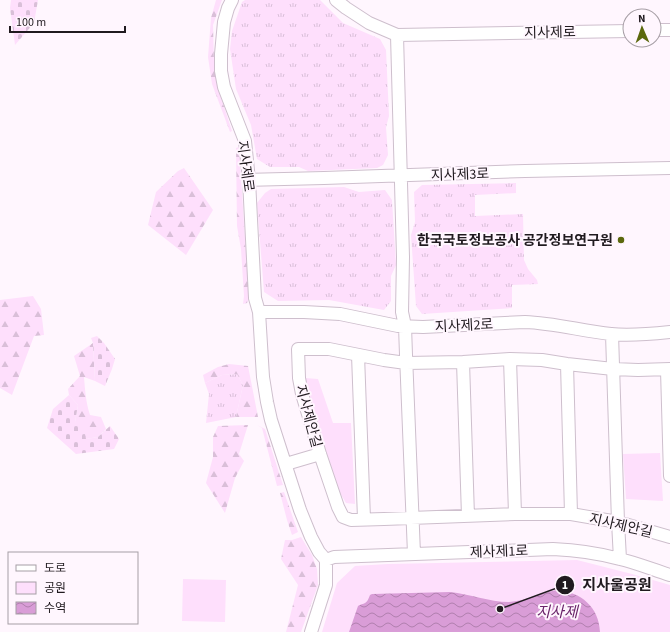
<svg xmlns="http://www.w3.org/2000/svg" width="670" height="632" font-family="'Source Sans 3','Noto Sans KR',sans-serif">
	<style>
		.grass { fill: url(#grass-tufts) }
		.forest { fill: url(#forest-firs) }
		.cemetery { fill: url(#cemetery-stones) }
		.park { fill: #fedffc }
		.water { fill: url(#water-waves) }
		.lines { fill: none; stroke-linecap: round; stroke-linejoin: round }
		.minor-casing { stroke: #cebfcd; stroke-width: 14 }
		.minor { stroke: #fff; stroke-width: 12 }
		.poi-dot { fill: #5b680d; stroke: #fff6fe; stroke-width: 1.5 }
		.labels { text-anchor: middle; stroke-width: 4; stroke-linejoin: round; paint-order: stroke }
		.street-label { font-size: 14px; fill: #201a1f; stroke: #fff6fe }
		.poi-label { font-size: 14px; font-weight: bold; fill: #201a1f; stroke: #fff6fe; text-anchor: end }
		.water-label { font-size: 15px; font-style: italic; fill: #6a246a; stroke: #fff6fe }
		.leader { fill: none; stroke: #201a1f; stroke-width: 1.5 }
		.callout-dot { fill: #201a1f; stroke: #fff6fe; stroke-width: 1.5 }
		.mark-label { font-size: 12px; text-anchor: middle; font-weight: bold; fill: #fff }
		.callout-label { font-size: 15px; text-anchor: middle; font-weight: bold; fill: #201a1f; stroke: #fff6fe; stroke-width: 4; stroke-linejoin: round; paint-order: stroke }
	</style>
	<defs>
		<pattern id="grass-tufts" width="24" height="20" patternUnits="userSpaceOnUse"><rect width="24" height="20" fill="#fedffc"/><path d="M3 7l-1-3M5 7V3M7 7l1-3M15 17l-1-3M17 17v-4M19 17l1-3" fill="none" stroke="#d9bfd8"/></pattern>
		<pattern id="forest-firs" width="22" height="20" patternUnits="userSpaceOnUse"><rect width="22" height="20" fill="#fedffc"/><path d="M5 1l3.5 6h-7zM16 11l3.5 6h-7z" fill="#d9bfd8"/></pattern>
		<pattern id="cemetery-stones" width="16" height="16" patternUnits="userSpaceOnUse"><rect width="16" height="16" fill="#fedffc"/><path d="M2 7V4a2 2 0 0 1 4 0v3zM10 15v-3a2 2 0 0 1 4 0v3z" fill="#d9bfd8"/></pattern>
		<pattern id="water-waves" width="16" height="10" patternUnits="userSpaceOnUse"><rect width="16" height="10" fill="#d99dd7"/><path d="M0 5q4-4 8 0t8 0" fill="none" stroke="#b07fae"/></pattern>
	</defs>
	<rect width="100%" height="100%" fill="#fff6fe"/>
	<path class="grass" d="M245,0h75l23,23 37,16 6,11 3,66 -3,11 2,28 -5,10 -6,3 -69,3 -9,-4h-29l-13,-8 -6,-34 -15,-36 -6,-40 2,-18 10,-29z
		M516,183v10l-41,2v21l48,-2 1,46 4,9 9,11 1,4 -26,1v23l-90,6 -6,-8 -5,-71 4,-13 -1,-30 8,-7z
		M344,187l15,5 26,-2 7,10 4,65 -5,11v25l-7,9 -55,-10 -51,1 -14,-9 -7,-89 8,-10 6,-4z
		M237,374l6,11 -7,32 -30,6 3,-29 -4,-11 17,-8z"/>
	<path class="forest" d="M216,0h6l-9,25 1,37 4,26 14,43 -2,1 -18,-48 -4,-27 3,-39z
		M239,147l10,152 -2,4 -4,1 1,-8 -3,-47 -4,-23 -1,-78z
		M184,168l29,42 -27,45 -38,-30 8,-33 22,-21z
		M33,296l8,13 3,26 -10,1 -22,59 -12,-7v-88z
		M93,343l2,38 -11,-4c1,13 2,26 6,38l11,2 5,12 -8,8 -12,2 -11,-17 3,-17 -9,-10 -1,-6 12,-13 -6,-20z
		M229,364l19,2 10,51h-22l7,-32 -6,-11 -15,1 -17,8 -2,-8 15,-8z
		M248,425l-9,29 5,7 -9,17 -10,35 -19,-30 7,-26v-20l5,-11z
		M257,425l8,4 18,56 -6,1 -15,-58z
		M284,492l14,40 -6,3 -5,-15 -7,-27z
		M301,537l11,18 5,14 1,16 -17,47h-15l12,-47 -17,-26 4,-19h7z"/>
	<path class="cemetery" d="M11,0h27l-4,23 -19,22 -5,-37z
		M97,336l7,7 11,16 -3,10 -7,17 -10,-5 -2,-38 -2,-5z
		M69,395l9,10 -3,17 9,6 2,11 12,-2 12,-11 9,13 -5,10 -38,5 -29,-26 6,-19z"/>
	<path class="park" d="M305,378l13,1 15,44h18l4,81 -9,-1 -6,-10 -17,-51z
		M660,453l3,48 -37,-2 -3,-45z
		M577,560l55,14 38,11v47h-348l15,-49 18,-17 33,-2z
		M183,579l43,1 -1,42 -43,-1z"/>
	<path class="water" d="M557,590c24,2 42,17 43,42h-251l9,-26c8,-4 8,-1 12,-11l2,-1 78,-2c20,2 39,10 59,10 16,-1 32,-9 48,-12z"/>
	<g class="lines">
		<g class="minor-casing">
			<path id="minor" d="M232,0l-4,8 -4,14 -3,32v17l3,16 21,54 4,39 6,118 4,14 4,65 4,25 4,18 29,90 11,27 8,15 7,8v25l-15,47
				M336,0l10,8 23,15 28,12 233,-4
				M654,30h16
				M397,35l6,222 -1,55 3,14 1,29 8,199
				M249,180l75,-2 201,-7 145,-3
				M259,312h45l36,2 58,12 25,1 102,-5c29,1 57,9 86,12 19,2 40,0 59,-2
				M612,334l6,188 2,37
				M358,355l6,164
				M510,359l5,155
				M463,362l5,154
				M567,364l4,150
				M670,369l-32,1 -25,-1 -46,-5 -25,-4 -32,-1 -47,3 -57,1 -22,-3 -55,-11h-31l1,29 3,16 18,60 18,53 5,10 8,3 33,-1 131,-5h56l47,8 52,15
				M667,370l3,106
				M286,464l34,-10
				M326,560l8,-3 219,-8c23,1 45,4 67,10 17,4 34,11 50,16"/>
		</g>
		<use href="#minor" class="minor"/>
	</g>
	<circle class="poi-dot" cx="621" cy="240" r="4"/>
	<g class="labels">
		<g class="street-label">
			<text transform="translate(550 32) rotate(-1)" y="5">지사제로</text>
			<text transform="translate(246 166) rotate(82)" y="5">지사제로</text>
			<text transform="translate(460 174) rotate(-2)" y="5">지사제3로</text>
			<text transform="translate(464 325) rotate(-3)" y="5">지사제2로</text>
			<text transform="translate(309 416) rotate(75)" y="5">지사제안길</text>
			<text transform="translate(621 525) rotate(13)" y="5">지사제안길</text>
			<text transform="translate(499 551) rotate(-2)" y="5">제사제1로</text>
		</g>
		<g class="poi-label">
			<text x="613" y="245">한국국토정보공사 공간정보연구원</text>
		</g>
		<g class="water-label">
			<text x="557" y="617">지사제</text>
		</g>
	</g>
	<path class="leader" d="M500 609L565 585"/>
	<g class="callout-dot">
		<circle cx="500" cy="609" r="4"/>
		<circle cx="565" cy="585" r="10"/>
	</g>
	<g class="mark-label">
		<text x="565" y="589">1</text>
	</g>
	<g class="callout-label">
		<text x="617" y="590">지사울공원</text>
	</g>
	<rect x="8" y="552" width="130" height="72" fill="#fff6fe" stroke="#a69ea5"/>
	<rect x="16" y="565" width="20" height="6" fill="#ffffff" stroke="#a69ea5"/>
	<text x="44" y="572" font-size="12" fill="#201a1f">도로</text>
	<rect x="16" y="582" width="20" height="12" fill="#fedffc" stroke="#a69ea5"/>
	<text x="44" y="592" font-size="12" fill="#201a1f">공원</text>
	<rect x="16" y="602" width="20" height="12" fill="url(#water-waves)" stroke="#a69ea5"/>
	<text x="44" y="612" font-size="12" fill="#201a1f">수역</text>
	<g transform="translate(642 28) rotate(358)"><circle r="19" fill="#fff6fe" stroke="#a69ea5"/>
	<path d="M0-3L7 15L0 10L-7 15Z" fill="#5b680d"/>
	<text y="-6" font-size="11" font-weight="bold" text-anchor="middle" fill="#201a1f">N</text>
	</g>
	<path d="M10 26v6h115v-6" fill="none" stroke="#201a1f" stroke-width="2"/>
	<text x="16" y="26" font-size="12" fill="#201a1f" stroke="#fff6fe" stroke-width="3" paint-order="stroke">100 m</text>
</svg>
